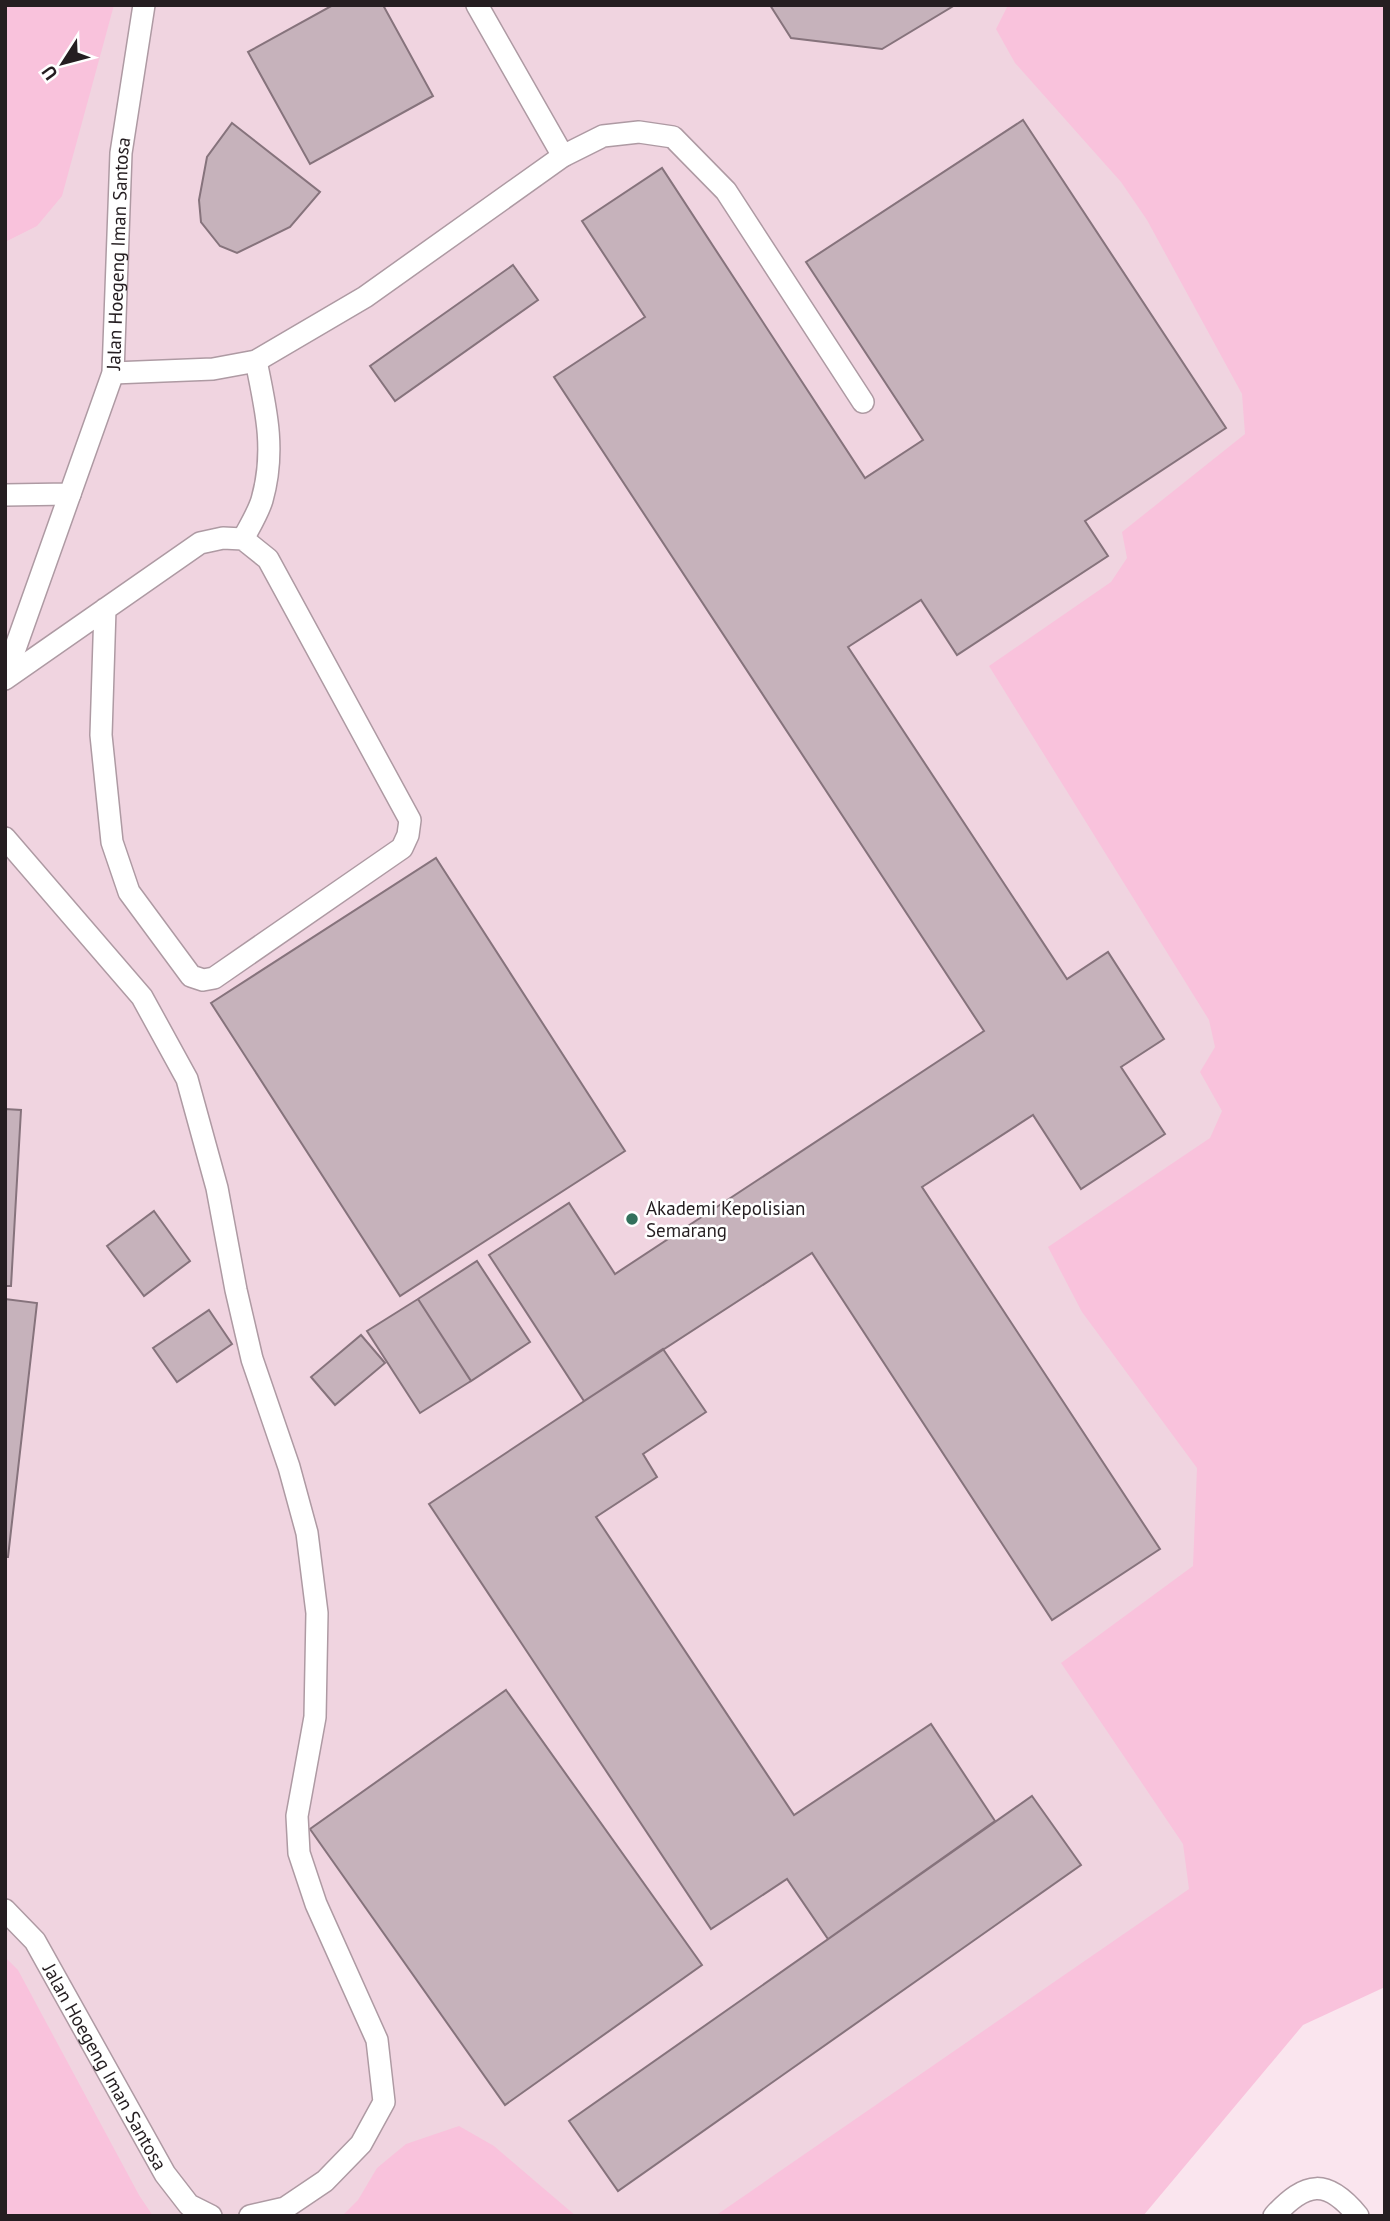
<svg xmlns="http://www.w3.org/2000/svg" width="1390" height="2221" font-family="'PT Sans',sans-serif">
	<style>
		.built { fill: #f0d4e0 }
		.green { fill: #f9c2dc }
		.building { fill: #c6b2bb; stroke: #86737c; stroke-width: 2 }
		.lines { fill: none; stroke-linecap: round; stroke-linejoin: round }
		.service-casing { stroke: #ae9aa3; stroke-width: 24 }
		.service { stroke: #fff; stroke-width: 21 }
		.poi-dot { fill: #33705c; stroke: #fff; stroke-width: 2.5 }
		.labels { text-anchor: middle; stroke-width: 5; stroke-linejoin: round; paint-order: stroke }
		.street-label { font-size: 19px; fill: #251e21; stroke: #fff }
		.poi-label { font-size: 19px; fill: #251e21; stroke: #fff; text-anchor: start }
	</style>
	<rect width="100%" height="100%" fill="#fae5ee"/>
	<path class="built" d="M5,5h1380l-51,1860 -226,351h-1103z"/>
	<path class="green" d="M5,5h109l-52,191 -25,30 -32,16z
		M1008,5h377v1982l-82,38 -160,191h-428l474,-327 -6,-45 -122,-181 132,-97 4,-98 -115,-156 -34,-65 162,-109 12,-27 -22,-39 15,-25 -6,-27 -220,-354 122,-84 16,-24 -5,-26 123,-98 -3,-40 -95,-174 -26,-38 -106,-119 -19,-34z
		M5,1957l13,13 121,225 14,21h-148z
		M459,2126l35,20 82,70h-234l16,-16 19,-32 29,-24z"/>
	<path class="building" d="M333,5h50l50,91 -123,68 -62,-112z
		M770,5h185l-73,44 -91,-11z
		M1023,120l203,308 -141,93 23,35 -151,99 -36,-55 -73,47 219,332 41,-27 56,87 -43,28 44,67 -84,55 -48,-74 -111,72 238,362 -108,71 -240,-367 -228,148 -95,-146 80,-52 46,71 369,-243 -430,-654 91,-60 -63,-96 80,-53 203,310 58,-38 -117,-178z
		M232,123l88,69 -30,35 -53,26 -17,-7 -19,-24 -2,-22 8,-43z
		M513,265l25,35 -143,101 -25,-35z
		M436,858l189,293 -225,145 -189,-293z
		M5,1109l16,1 -10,176h-6z
		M154,1211l36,50 -46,35 -37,-50z
		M477,1261l53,81 -59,39 -53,-82z
		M5,1299l32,4 -29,254h-3z
		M418,1299l53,82 -51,32 -53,-82z
		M209,1310l23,34 -55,38 -24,-34z
		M361,1335l24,28 -50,42 -24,-28z
		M663,1349l43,63 -63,42 14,23 -61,40 198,298 137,-91 64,97 -167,118 -41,-60 -76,50 -282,-425z
		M506,1690l196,275 -197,140 -195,-276z
		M1032,1796l49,69 -463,326 -49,-70z"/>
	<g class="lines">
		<g class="service-casing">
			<g id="service">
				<path d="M477,5l86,151"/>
				<path d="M113,373l100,-4 43,-8 109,-64 198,-141 40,-20 36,-4 34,5 53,54 137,211"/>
				<path id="s1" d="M5,495l65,-1 43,-121 8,-220 23,-148"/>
				<path d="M243,539c7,-13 15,-26 19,-39 14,-49 4,-91 -6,-139"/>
				<path d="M5,677l65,-183"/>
				<path d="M5,679l195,-136 23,-5 20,1 25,20 142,261 -2,15 -6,13 -188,130 -11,2 -12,-4 -62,-84 -17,-50 -11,-107 4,-126"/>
				<path d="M5,838l137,159 45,82 30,109 19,102 16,69 37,108 18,66 10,80 -2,104 -18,99 2,37 17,51 61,136 7,62 -23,42 -36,37 -40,27 -35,8"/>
				<path id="s2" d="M5,1910l30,31 130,233 24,31 22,11"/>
				<path d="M1274,2216c32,-35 53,-38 84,0"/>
			</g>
		</g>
		<use href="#service" class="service"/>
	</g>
	<circle class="poi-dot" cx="632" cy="1219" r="7"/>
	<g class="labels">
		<g class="street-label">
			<text dy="7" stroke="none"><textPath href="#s1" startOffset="313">Jalan Hoegeng Iman Santosa</textPath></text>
			<text dy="7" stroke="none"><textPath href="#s2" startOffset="187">Jalan Hoegeng Iman Santosa</textPath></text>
		</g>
		<g class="poi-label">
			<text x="646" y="1215">Akademi Kepolisian<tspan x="646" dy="22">Semarang</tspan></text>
		</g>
	</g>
	<rect width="1390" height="2221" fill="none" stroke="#251e21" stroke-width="14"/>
	<g transform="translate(63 63) rotate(234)" stroke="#ffffff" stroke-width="5" paint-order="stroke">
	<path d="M0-5L12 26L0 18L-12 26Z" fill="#251e21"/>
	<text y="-10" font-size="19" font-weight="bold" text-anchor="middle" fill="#251e21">U</text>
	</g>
</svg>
